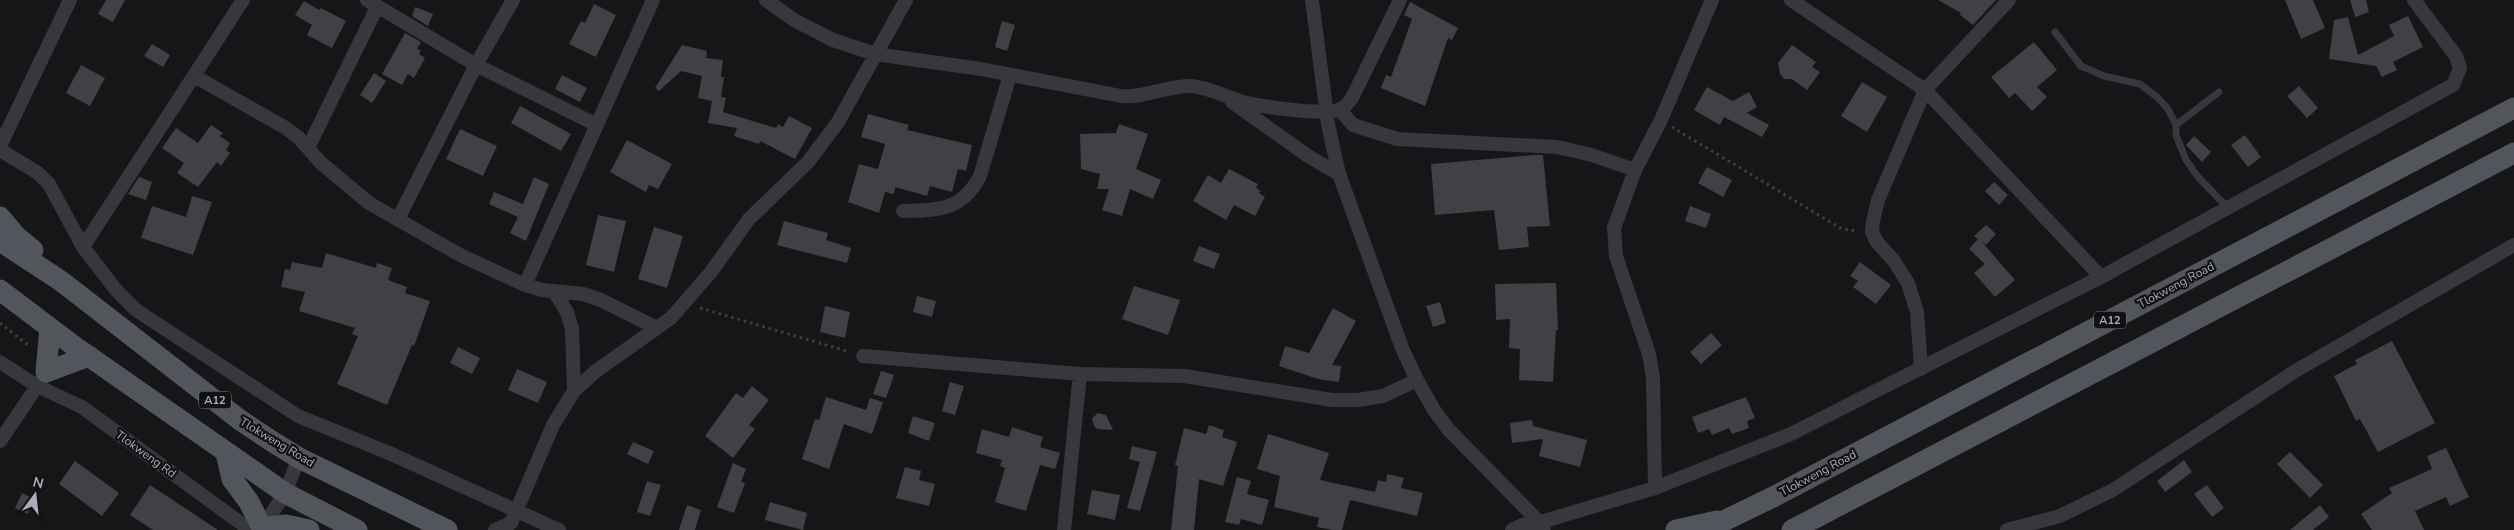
<svg xmlns="http://www.w3.org/2000/svg" width="2514" height="530" font-family="'Nunito Sans',sans-serif">
	<style>
		.building { fill: #404145 }
		.lines { fill: none; stroke-linecap: round; stroke-linejoin: round }
		.path { stroke: #3d3f44; stroke-width: 3; stroke-dasharray: 2.5 4; stroke-linecap: butt }
		.service { stroke: #37383d; stroke-width: 7 }
		.minor { stroke: #37383d; stroke-width: 14 }
		.primary { stroke: #53555c; stroke-width: 21 }
		.labels { text-anchor: middle; stroke-width: 4.5; stroke-linejoin: round; paint-order: stroke }
		.shield { fill: #111113; stroke: #7b7e86; stroke-width: 1 }
		.shield-label { font-size: 11px; font-weight: bold; fill: #a8adb8 }
		.street-label { font-size: 12px; fill: #a8adb8; stroke: #111113 }
	</style>
	<rect width="100%" height="100%" fill="#161618"/>
	<path class="building" d="M106,0h19l-12,22 -15,-8z
		M1938,0h58l-23,25 -14,-11 2,-1z
		M2285,0h28l12,28 -24,11z
		M2350,0h16l3,12 -14,5z
		M304,1l15,9 2,-2 25,13 -14,27 -25,-13 5,-10 -17,-10z
		M1410,2l48,26 -6,12 -4,-2 -23,68 -44,-18 5,-13 5,2 21,-58 -8,-4z
		M594,4l22,11 -20,42 -27,-13 12,-23 4,2z
		M415,7l18,7 -5,12 -16,-10z
		M2408,16l15,31 -30,15 4,8 -15,7 -6,-11 -47,-7 5,-39 14,-3 10,38 36,-19 -5,-11z
		M1002,21l13,4 -8,26 -12,-4z
		M405,33l16,9 -4,7 4,2 -2,3 6,4 -11,20 -6,-4 -6,11 -20,-11z
		M2034,42l23,28 -20,17 10,10 -15,14 -17,-18 -6,5 -18,-21z
		M152,44l18,11 -7,12 -19,-11z
		M682,45l25,6 -1,7 17,2 -2,17h3l-3,20 5,1 -3,14 53,16 2,-4 5,3 6,-11 23,12 -17,31 -35,-18 -1,3 -25,-8 3,-8 -29,-5 4,-22 -14,-3 4,-22 -21,-5 -22,20 -4,-3z
		M1792,45l24,17 -4,5 8,5 -13,18 -15,-11h-8l-4,-5 -2,-11z
		M81,65l24,13 -15,28 -24,-13z
		M374,73l12,8 -14,22 -12,-8z
		M562,75l25,13 -7,14 -25,-13z
		M1862,82l25,15 -20,35 -26,-16z
		M2299,86l19,22 -11,10 -20,-22z
		M1707,87l26,14 16,-9 8,15 -10,6 22,12 -7,12 -38,-20 -4,8 -26,-15z
		M520,106l51,28 -10,17 -50,-28z
		M868,114l41,11 -2,5 65,15 -6,26 -8,-2 -6,23 -22,-6 -3,10 -32,-9 -1,7 -9,-2 -6,21 -31,-11 11,-38 19,5 7,-25 -24,-7z
		M1119,124l29,10 -12,35 25,11 -8,19 -23,-10 -8,27 -20,-6 7,-21h-12l3,-15 -19,-5 -1,-35 36,-1z
		M211,125l12,8 -3,3 10,7 -4,7 4,3 -9,13 -4,-4 -19,25 -21,-14 7,-10 -22,-15 14,-20 22,15z
		M460,129l37,17 -14,30 -37,-17z
		M2245,135l16,22 -13,10 -17,-22z
		M2194,136l17,16 -9,10 -16,-17z
		M627,140l45,24 -14,25 -9,-4 -3,7 -36,-20z
		M1535,155h8l7,71 -23,1 2,20 -30,3 -5,-40 -59,5 -4,-51z
		M1707,167l25,13 -9,17 -25,-14z
		M1229,169l29,15 -2,4 5,3 -2,2 6,4 -10,19 -21,-11 -8,15 -33,-19 15,-26 13,8z
		M139,177l13,5 -6,18 -18,-6z
		M534,177l15,7 -23,57 -16,-8 8,-16 -29,-13 5,-12 29,12z
		M1994,182l14,13 -9,10 -14,-14z
		M192,196l20,6 -19,53 -52,-17 11,-32 34,11z
		M1690,206l21,8 -5,14 -21,-7z
		M598,215l28,6 -12,51 -28,-7z
		M784,221l44,12 -2,7 25,8 -4,15 -70,-18z
		M1986,225l10,9 -10,11 -4,-3 33,38 -20,17 -21,-24 11,-9 -16,-15 9,-10 -4,-3z
		M654,227l29,9 -16,52 -29,-9z
		M1199,246l21,8 -6,15 -21,-8z
		M326,253l50,15 1,-5 15,5 -4,12 19,7 -2,6 25,8 -16,45 -2,-1 -25,60 -50,-21 21,-48 -6,-2 3,-6 -56,-17 6,-19 -24,-5 4,-18 5,1 2,-8 30,6z
		M1860,262l31,23 -15,19 -23,-17 5,-6 -8,-5z
		M1556,283l2,47h-2l-3,52 -34,-2 1,-31 -11,-1 1,-29 -14,1 -1,-36z
		M1134,286l46,14 -12,35 -46,-16z
		M917,296l19,5 -4,16 -19,-5z
		M1440,302l6,21 -13,4 -7,-21z
		M825,306l25,6 -5,26 -25,-6z
		M1333,308l23,13 -24,44 9,1 -2,16 -21,-3 -39,-13 6,-20 24,7z
		M1711,333l11,12 -21,19 -11,-12z
		M2392,341l43,82 -57,29 -18,-33 -4,2 -22,-45 23,-12 -2,-4z
		M458,347l22,11 -8,16 -22,-11z
		M517,369l30,13 -9,21 -30,-13z
		M881,371l13,4 -8,23 -13,-4z
		M950,382l14,4 -9,29 -13,-4z
		M752,386l17,14 -20,25 6,4 -22,29 -28,-22 31,-43 7,5z
		M826,397l40,13 4,-12 13,4 -11,32 -28,-10 -15,45 -27,-10 13,-40 4,1z
		M1746,397l9,21 -8,3 2,7 -17,6 -3,-6 -17,7 -3,-6 -11,4 -6,-16z
		M1098,413l8,2 7,15 -16,-1 -3,-3 -2,-8z
		M913,416l22,7 -6,18 -21,-8z
		M1532,420l1,6 54,14 -7,27 -41,-11 4,-17 -31,4 -2,-20z
		M1209,425l15,5 -2,7 15,5 -14,44 -24,-7 -5,51h-23l7,-64 -3,-1 9,-37 22,6z
		M1012,427l31,10 -3,10 20,6 -5,16 -15,-4 -14,46 -31,-9 10,-34 -5,-2 2,-6 -26,-7 6,-24 27,8z
		M1268,434l61,19 -9,27 55,12 3,-12 8,2 1,-8 17,4 -3,10 22,5 -6,23 -67,-16 -8,30h-9l-16,-3 2,-9 -45,-11 6,-31 -23,-7z
		M633,442l21,9 -6,13 -21,-10z
		M1132,446l25,6 -17,59 -13,-3 13,-46 -11,-3z
		M2446,448l23,49 -19,9 -4,-9 -31,14 9,19h-52l-11,-16 31,-21 -3,-5 43,-19 -5,-13z
		M2290,452l33,33 -13,13 -33,-34z
		M2184,460l8,12 -27,20 -8,-11z
		M75,461l44,32 -17,23 -43,-32z
		M733,463l13,6 -5,13 4,1 -11,30 -17,-6z
		M905,467l16,4 -2,9 16,4 -6,22 -33,-8z
		M1237,477l14,4 -4,13 22,6 -7,25 -21,-6 -2,6 -14,-3z
		M647,481l14,4 -11,31 -13,-4z
		M150,485l68,45h-65l-23,-15z
		M2207,485l17,23 -12,9 -18,-23z
		M1092,490l28,5 -5,25 -28,-6z
		M22,493l12,6 -6,15 -13,-6z
		M770,502l37,11 -4,17 -38,-10z
		M687,505l14,5 -6,20h-16z
		M2320,505l9,12 -16,13h-23z"/>
	<g class="lines">
		<path class="path" d="M1672,127l170,102 16,2
			M700,308l150,44
			M0,323l29,23"/>
		<path class="service" d="M2055,32l26,34 23,10 36,8 17,13 11,12 8,16v10l10,25 12,17 29,30
			M2176,125l43,-33"/>
		<path class="minor" d="M367,0l109,65 121,60
			M766,0l28,20 39,20 42,14 106,15 140,27c25,2 47,-11 71,-10 18,2 34,11 51,16 21,5 75,13 95,8 7,-2 10,-7 14,-12l48,-98
			M1312,0l16,124 11,50 63,174 15,32 17,30 15,20 95,97
			M1791,0l134,90 176,187
			M194,76l92,52 13,10 22,25 48,40 93,53 63,29 17,5 41,4 18,6 56,28
			M1232,102l76,54 31,18
			M1340,110l13,15 44,14 160,8 35,8 43,15
			M0,146l70,-146
			M308,148l69,-141
			M0,150l38,23 11,11 34,63 33,43 20,20 162,106 91,37 170,77
			M903,211c35,-1 59,0 77,-35l30,-101
			M398,219l78,-154 37,-65
			M83,247l160,-247
			M525,285l128,-285
			M554,291l13,21 5,17 2,62
			M863,356l217,18 104,2 148,24h26l25,-4 34,-16
			M0,362l37,24 45,21 168,123
			M1921,369l-4,-57 -9,-29 -14,-22 -17,-19 -5,-10 1,-11 5,-21 47,-110 84,-90
			M0,441l42,-62
			M1655,488l-2,-110 -4,-24 -33,-98 -2,-28 21,-58 26,-50 51,-120
			M261,530l24,-37 14,-35
			M495,530l16,-7 42,-98 21,-34 22,-20 75,-53 40,-46 38,-53 59,-57 30,-40 68,-122
			M1064,530l16,-156
			M1512,530l10,-5 19,-3 114,-34 136,-54 310,-157 352,-192 7,-17 -4,-12 -42,-56
			M2007,530l53,-14 53,-26 184,-120 217,-125"/>
		<path class="primary" d="M0,217l16,19 17,14
			M0,241l61,40 179,139 33,22 26,16 148,72
			M0,290l74,56 211,147 72,37
			M50,328l-4,44 43,-16
			M226,453l6,26 17,23 13,26 24,-3 23,5
			M1676,530l41,-9
			M1705,530l68,-33 741,-389
			M1792,530l722,-377"/>
	</g>
	<g class="labels">
		<g class="shield">
			<rect x="2094" y="311.5" width="32" height="17" rx="4"/>
			<rect x="199" y="391.5" width="32" height="17" rx="4"/>
		</g>
		<g class="shield-label">
			<text x="2110" y="324">A12</text>
			<text x="215" y="404">A12</text>
		</g>
		<g class="street-label">
			<text transform="translate(2176 285) rotate(-28)" y="4">Tlokweng Road</text>
			<text transform="translate(277 442) rotate(31)" y="4">Tlokweng Road</text>
			<text transform="translate(146 454) rotate(36)" y="4">Tlokweng Rd</text>
			<text transform="translate(1818 473) rotate(-28)" y="4">Tlokweng Road</text>
		</g>
	</g>
	<g transform="translate(35 495) rotate(15)" stroke="#111113" stroke-width="4" paint-order="stroke">
	<path d="M0-4L9 19L0 12L-9 19Z" fill="#a8adb8"/>
	<text y="-8" font-size="14" font-weight="bold" text-anchor="middle" fill="#a8adb8">N</text>
	</g>
</svg>
